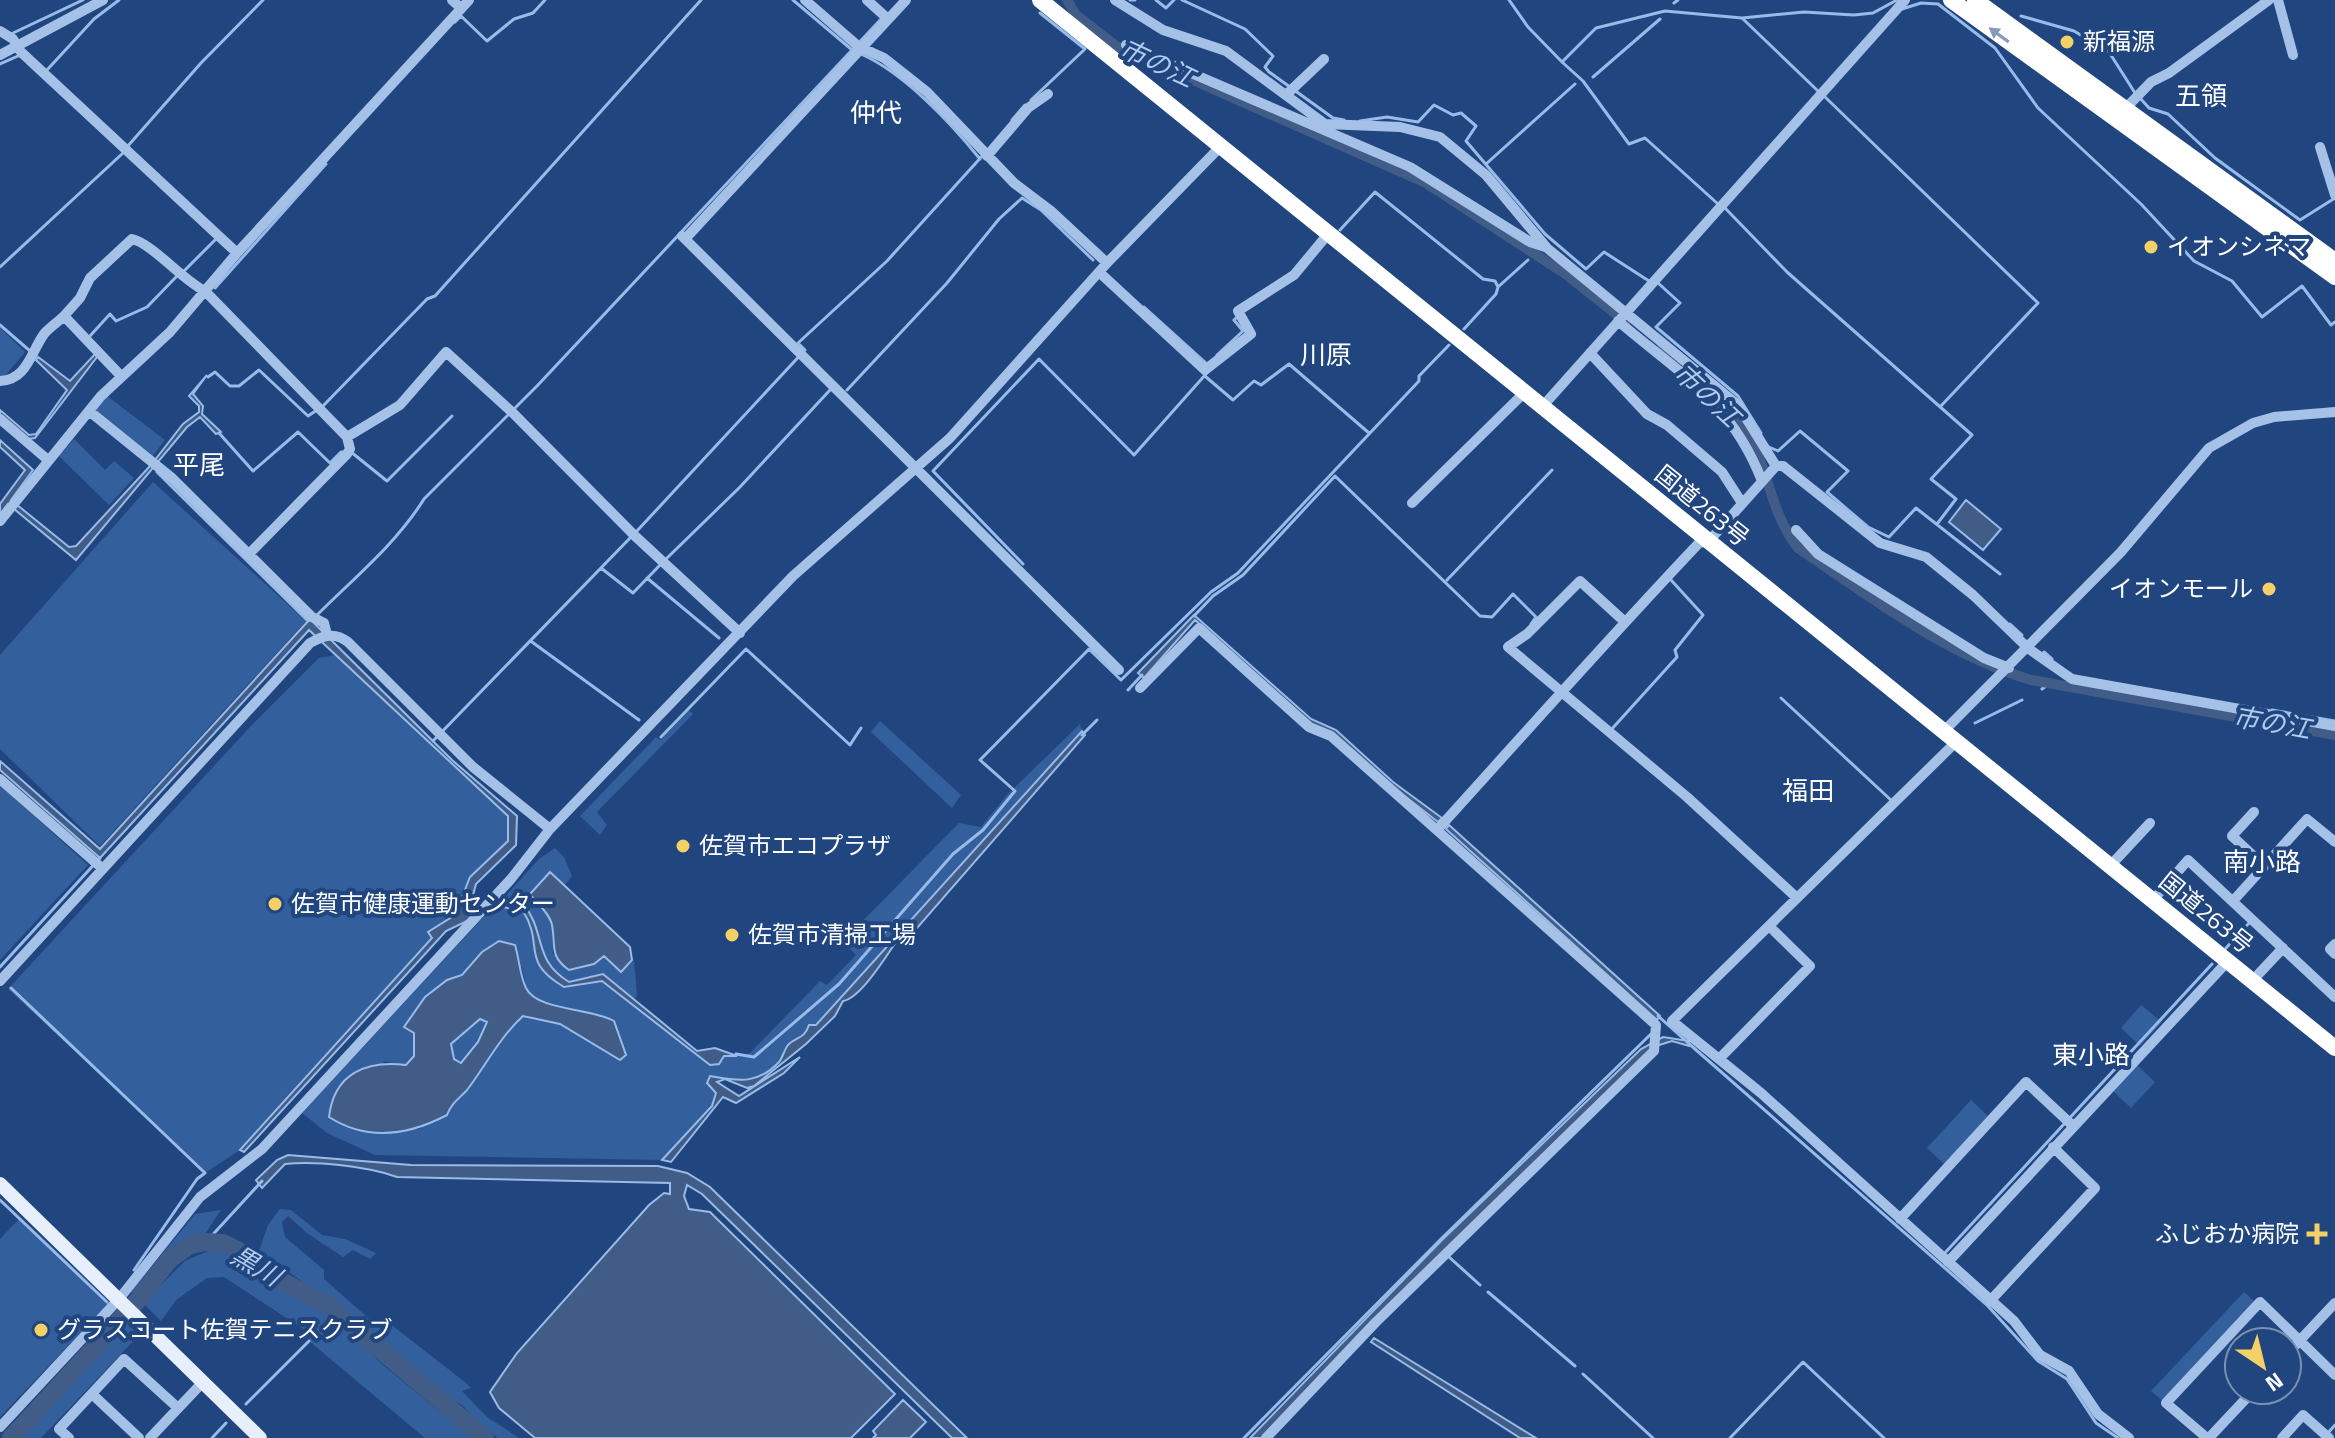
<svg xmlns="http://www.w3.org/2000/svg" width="2335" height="1438" font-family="'Titillium Web','Noto Sans JP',sans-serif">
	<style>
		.green { fill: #345f9d; fill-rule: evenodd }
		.water { fill: #415d87; stroke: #99bbe9; stroke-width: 2; fill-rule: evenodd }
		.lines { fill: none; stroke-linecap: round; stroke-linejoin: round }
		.stream { stroke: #99bbe9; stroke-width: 3 }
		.canal { stroke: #415d87; stroke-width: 10 }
		.river { stroke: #415d87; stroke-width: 18 }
		.minor { stroke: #a5c1e7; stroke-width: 10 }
		.major { stroke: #e7effd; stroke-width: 14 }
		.highway { stroke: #fff; stroke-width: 16 }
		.oneway { fill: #8599b9 }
		.poi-dot { fill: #f4d167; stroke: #21467f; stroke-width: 3 }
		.labels { text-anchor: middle; stroke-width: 8; stroke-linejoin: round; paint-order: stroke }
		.poi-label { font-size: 24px; fill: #fff; stroke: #21467f; text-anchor: start }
		.street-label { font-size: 24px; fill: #fff; stroke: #21467f }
		.water-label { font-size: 26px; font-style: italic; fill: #b1cbef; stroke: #21467f }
		.neighbourhood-label { font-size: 26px; fill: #fff; stroke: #21467f }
	</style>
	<rect width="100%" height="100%" fill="#21467f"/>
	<path class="green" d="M0,328l25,24 -21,25 -4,-1z
		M107,396l58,44 -13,17 -57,-45z
		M74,439l31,31 9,-9 20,17 -25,27 -50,-49z
		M153,482l153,139 -206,225 -100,-97v-94z
		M335,655l173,161v25l-38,36 -15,38 -27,18 5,4 -193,213 -35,23 -197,-184 242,-262 69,-69z
		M689,710l4,4 -96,98 10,13 -7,10 -20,-19 76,-79 5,3z
		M880,721l81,74 -9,13 -81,-76z
		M1080,724l2,7 -266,294h-7c-4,14 -12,12 -22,21 -4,4 -5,12 -9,16 -23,24 -39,19 -68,14l6,16 -4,14 -50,54 -287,-5 -48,-22 -25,-20 189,-204 18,-3 14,4c22,36 -4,50 41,77l38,-6 92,72 43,3 13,-3 70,-72 7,4 29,-30 -13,-14 116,-118 22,4 26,-32zM482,952l40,15 5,23 14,12 14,4 54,48 -49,-30 -38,-8 -14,14 -44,63 -46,37 -35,-69 23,5 8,-10v-23l-9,-7 20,-29 21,-17 16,-5z
		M0,785l88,80 -88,95z
		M555,848l9,9 8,19 -8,10 -14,-13 3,81 51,2 17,16 13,-12 3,36 -4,3 -30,-25 -34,8c-37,-23 -22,-50 -47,-80l-19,-3 36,-40z
		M2141,1005l21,17 -22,24 -19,-18z
		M480,1019l7,3 -9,20 -17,21 -7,-4 -3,-15z
		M2137,1065l18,17 -24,26 -18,-17z
		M1971,1100l17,16 -44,48 -17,-16z
		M280,1209l11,1 31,25 23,4 31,14 -6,6 -17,-9 -10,7 -36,-24 -19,-17 -6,6 3,15 39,33v9l59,52 6,-8 77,60 5,5 -9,3 25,26 32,21h-21l-15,-11 -20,-21 -61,-39 -48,-49 -95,-67 9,-26z
		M221,1210l-16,24 -37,23 -31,40 -6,-5 64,-78z
		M20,1218l89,85 -109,114v-178z
		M213,1249l19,4 32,24 64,35 56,54 88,72h-47l-116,-97 2,-7 -87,-57 -17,1 -31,22 -15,21 -18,-18 42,-42z
		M2244,1292l11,10 -92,99 -12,-10z
		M126,1323l13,12 -98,103h-21z"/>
	<path class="water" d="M95,354l2,3 -62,81 -7,1 -28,-25v-4l29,25 7,-1 31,-44 -31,-30 2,-3 32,24z
		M207,375l-14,19 10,12 -1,8 19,18 -5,2 -16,-17 -13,10 -111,133 -68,-56 -8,10v-10l25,-34 -25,-23v-7l33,30 -22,30 58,47 7,-1 75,-81 32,-41 16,-12v-6l-10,-10z
		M1966,500l35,29 -18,21 -34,-28z
		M1194,615l117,104 25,11 57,52 49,36 -4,4 -127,-99 -116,-103 -51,58 -6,-5z
		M310,619l142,141 65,56 -1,29 -40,39 -7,26 34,-11 19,3c25,30 10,58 47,80l34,-8 94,77 18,-3 22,8h-13l-5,8 -9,1 -108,-84 -38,6c-45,-27 -19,-41 -41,-76l-25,-5 -52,25 -202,221 -4,-2 192,-212 -4,-6 27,-17 15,-38 38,-36v-25l-199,-186 -209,228 -100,-88v-9l100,88z
		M1082,731l3,4 -181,208 -6,-4c-11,16 -37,59 -55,62l-8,15 -29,28 -52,42 -7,2 -22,-9 -8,3 22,14 61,-39 -16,16 -48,30 -13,-6 -52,65 -9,-2 50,-54 4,-13 -9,-10 3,-7c29,5 47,9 69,-14 4,-5 5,-12 9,-17 8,-9 16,-5 21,-20h7z
		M1449,825l211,191 -3,4 -211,-191z
		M550,872l80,75 2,13 -11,12 -17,-16 -10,8 -25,6c-20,-14 -13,-24 -17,-45 -2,-11 -15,-22 -22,-31z
		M499,941l16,4c4,13 5,31 11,43 11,23 66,20 88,33l12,34 -6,5 -60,-36 -37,-8c-23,21 -37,49 -56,74 -8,9 -15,12 -20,25 -38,20 -79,27 -118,2 5,-44 38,-57 77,-52l8,-9v-23l-10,-6 21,-30 22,-17 15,-5 20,-23zM480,1019l7,3 -9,20 -17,21 -7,-4 -3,-15z
		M1663,1037l26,4v5l-17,-5 -19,6 -391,391h-12l192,-198 199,-191z
		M288,1155l123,10 247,1 29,7 23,14 257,251h-15l-250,-244 -15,-9 -3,11 5,13 21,3 185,182 -44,44h-316l-36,-30 -9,-16 27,-39 132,-148 15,-12 6,1v-11l-273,-6c-30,-11 -81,-16 -112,-13l-23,24 -6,-8 21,-20z
		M1374,1338l162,100h-16l-149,-96z
		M903,1400l23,22 -16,16h-37l3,-3 -3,-4z"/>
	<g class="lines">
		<path class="stream" d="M793,0l58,49
			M1130,0h5
			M1156,0l10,8 8,-8
			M1182,0l63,29 28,27 -8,11 4,5 64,46 11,2
			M1509,0l19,27 34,35 34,-34 69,-17 77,7 62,-6 50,3 19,-2 24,-13
			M1674,3l4,-3
			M1902,9l19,-6 17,1 57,44 43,60 103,96 53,57 38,20 30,36 40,-31 29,39 4,-3
			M2021,16l53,15 35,21 26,41
			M1742,18l76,73
			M455,22l6,-6 26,25 27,-22 19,-6 12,-13
			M11,34l72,-34
			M861,54c43,19 89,68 119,105
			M1562,62l21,19 46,63 16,-6 73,66
			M0,64l18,-8
			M47,70l47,-51 25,-19
			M1593,77l67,-58
			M1824,96l214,207 -98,104
			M2140,98l9,10 19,6 47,44 85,62 35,-22
			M1031,100l54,-51 -45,-36
			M1012,120l13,-15
			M1360,121l27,-4 31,5 16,-17 19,10 8,-2 15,13 -10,15 79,93 41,35 18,-17 45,29
			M127,147l74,-84 62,-63
			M1486,164l89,-80
			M1725,208l62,64 185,163 -41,44 25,20 -19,25
			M1340,230l35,-38 108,87 12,2 3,6 30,-27
			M0,267l123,-114
			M183,272l34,-34
			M1657,282l23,21 -24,24 82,69 23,37
			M215,288l111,-124
			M1144,307l63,57
			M0,325l30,26
			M1464,329l32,-35 2,-7
			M89,337l21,-23 6,7 31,-14 30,-31
			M1217,355l26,-24 -9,-11 5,-5
			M208,377l7,-5 15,14h9l20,-16 49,46 9,-6
			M1206,377l27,23 21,-19 7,4 28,-21 80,69
			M847,390l100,-107 52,-64 23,-21 19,12 52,50
			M323,406l104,-107 8,-3 266,-296
			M219,433l34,38 45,-39 32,31 11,-11h10l36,29 65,-65
			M1769,447l9,4 22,-20 48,40 -21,21 41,35 21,10 27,-29 84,66
			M157,472l151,149
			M636,532l169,-182 -7,-7 89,-82 97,-107
			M665,560l75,-73 90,-97
			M1023,564l-90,-93 106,-112 95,96 72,-81
			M601,568l32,25 27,-28
			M647,578l72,60
			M1447,580l105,-110
			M317,615c37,-37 79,-71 107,-116l113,-113 346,-369
			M1194,616l19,-20 30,-21 92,-99 145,140 12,1 21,-23 23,23 -5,7
			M2010,624l12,11
			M532,642l107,78
			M2044,652l8,7
			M2042,689l8,-6
			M1128,690l14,-15
			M1781,698l111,103
			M2272,710l63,11
			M1975,723l47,-23
			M1610,731l67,-74 -2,-7 28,-35 -32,-35
			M1082,735l15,-15
			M661,737l85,-88 104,96 11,-17
			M433,741l198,-204
			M2226,948l25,-27
			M0,967l100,-109
			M11,988l194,185 -8,6 -63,91
			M1658,1016l27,24
			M1687,1042l300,263 51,56 29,18 29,44 22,15
			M736,1054l18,3 85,-73 114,-130 30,-24 32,-39 -35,-31 109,-111 32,31 90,-88 27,-19 181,-192v-5l30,-31
			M0,1200l107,102
			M206,1242l56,-61
			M1943,1255l269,-291
			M1449,1257l31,28
			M1488,1292l87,74
			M1583,1374l70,64
			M246,1404l63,-63
			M2327,1434l8,-9
			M212,1438l14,-15
			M1244,1438l198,-200 209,-204
			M1730,1438l73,-76 81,76"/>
		<path class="canal" d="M1067,0l9,15 40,31 310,137 141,92 59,47
			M1661,350c37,29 77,56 96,102 13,32 18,67 41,96 74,50 146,106 233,132l304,55"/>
		<path class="river" d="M11,1438l128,-139 30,-39 21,-15 16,-3 17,1 16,8 31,24 56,29 159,134"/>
		<path class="minor" d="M452,0l9,8
			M805,0l53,46 26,12 43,34 87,91 37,28 56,52
			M867,0l21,19
			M1115,0l48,30 63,21 99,73 75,3 40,10 46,38 61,73 191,157 38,61 -67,75 -10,2c-89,94 -174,190 -261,286
			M2278,0l15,55
			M0,31l13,8 8,13 216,201
			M1126,45l284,122 120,75 15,5
			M0,55l103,-55
			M1286,95l38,-36
			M2124,110l27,-28 18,-9 100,-73
			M2320,147l15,48
			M987,156l41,-48 20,-14
			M682,236l437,434
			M685,239l221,-239
			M1099,272l106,98 46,-36 -13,-23 56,-36 34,-41
			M1618,321c62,53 113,80 144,160
			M1590,353l57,61 20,11 55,47 20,31
			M120,375l-56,-59 16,-18 10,-20 42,-39c21,5 50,41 73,52l142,146 53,-32 46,-53 67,61 122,123 105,97
			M0,381c27,-1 31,-29 44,-47 5,-6 14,-12 20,-18
			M1542,407l363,-407
			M89,411l83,67 140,139 12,6 3,12
			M0,419l48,41
			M1776,466h7l97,77 46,14 47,38 56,54 43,30 263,47
			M1412,503l113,-111
			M0,521l101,-125 69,-64 67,-79 232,-253
			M1796,530l22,24 166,104 25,10
			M248,555l99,-101 3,-5 -3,-12
			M1625,622l-45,-41 -53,53 -19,13 179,150 110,101
			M1140,688l59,-60 110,99 22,9 325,289 -2,26 -278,271 -110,116
			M1945,730l176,-178 88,-104 44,-25 21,-6 61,-5
			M1957,741l-285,280 89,72 253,228 26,34 29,16 29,43 31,24
			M0,779l103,90
			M2254,812l-22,24 32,30
			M2110,866l40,-43
			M2153,900l35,-40 147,137
			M2233,901l74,-82 28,23
			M2335,944l-5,5 5,5
			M0,981l310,-338c14,-8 25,-11 38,-1l125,125 77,62 243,-253 157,-138 157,-175 114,-117
			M2252,981l31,-33
			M1719,1059l91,-93 -41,-40
			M1900,1219l126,-137 46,43
			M1948,1262l280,-301
			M1990,1301l105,-113 -42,-41
			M2287,1354l48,-51
			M92,1394l47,44
			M0,1427l119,-128 81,-102 62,-48 249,-270 39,-50
			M69,1438l-10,-9 65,-70 54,49
			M150,1438l53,-56
			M2207,1438l-41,-35 94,-101 75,73
			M2209,1438l45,-48
			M2282,1438l21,-23 26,23"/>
		<path class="major" d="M0,1184l260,254"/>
		<path class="highway" d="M1040,0l1295,1048
			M1951,0l384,277
			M1975,0l360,261"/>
	</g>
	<defs><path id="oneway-solid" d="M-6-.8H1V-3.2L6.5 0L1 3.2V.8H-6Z" transform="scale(2)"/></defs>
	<use class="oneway" href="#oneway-solid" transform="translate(1999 35) rotate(-144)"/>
	<g class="poi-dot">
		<circle cx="2067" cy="42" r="8"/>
		<circle cx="2151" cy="247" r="8"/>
		<circle cx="2269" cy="589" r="8"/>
		<circle cx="683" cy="846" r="8"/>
		<circle cx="275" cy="904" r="8"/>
		<circle cx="732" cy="935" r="8"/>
		<path d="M2313 1222h8v8h8v8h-8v8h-8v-8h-8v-8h8z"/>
		<circle cx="41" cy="1330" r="8"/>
	</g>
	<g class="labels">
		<g class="poi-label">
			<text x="2083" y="50">新福源</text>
			<text x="2167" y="255">イオンシネマ</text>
			<text x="2253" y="597" text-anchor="end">イオンモール</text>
			<text x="699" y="854">佐賀市エコプラザ</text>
			<text x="291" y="912">佐賀市健康運動センター</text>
			<text x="748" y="943">佐賀市清掃工場</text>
			<text x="2299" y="1242" text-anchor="end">ふじおか病院</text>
			<text x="57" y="1338">グラスコート佐賀テニスクラブ</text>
		</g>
		<g class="street-label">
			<text transform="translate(1702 506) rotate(39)" y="8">国道263号</text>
			<text transform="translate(2206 913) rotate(39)" y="8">国道263号</text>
		</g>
		<g class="water-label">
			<text transform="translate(1157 63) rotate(25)" y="9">市の江</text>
			<text transform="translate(1707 395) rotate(43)" y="9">市の江</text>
			<text transform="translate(2272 723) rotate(10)" y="9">市の江</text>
			<text transform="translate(256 1266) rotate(30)" y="9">黒川</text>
		</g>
		<g class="neighbourhood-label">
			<text x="2201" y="105">五領</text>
			<text x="876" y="122">仲代</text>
			<text x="1326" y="364">川原</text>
			<text x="199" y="474">平尾</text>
			<text x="1808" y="800">福田</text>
			<text x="2262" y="871">南小路</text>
			<text x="2091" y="1064">東小路</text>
		</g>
	</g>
	<g transform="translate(2263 1366) rotate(145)"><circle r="38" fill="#21467f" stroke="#7a90b2" stroke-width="2"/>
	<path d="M0-6L14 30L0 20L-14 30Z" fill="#f4d167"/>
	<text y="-12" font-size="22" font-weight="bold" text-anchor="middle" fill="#ffffff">N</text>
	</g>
</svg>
